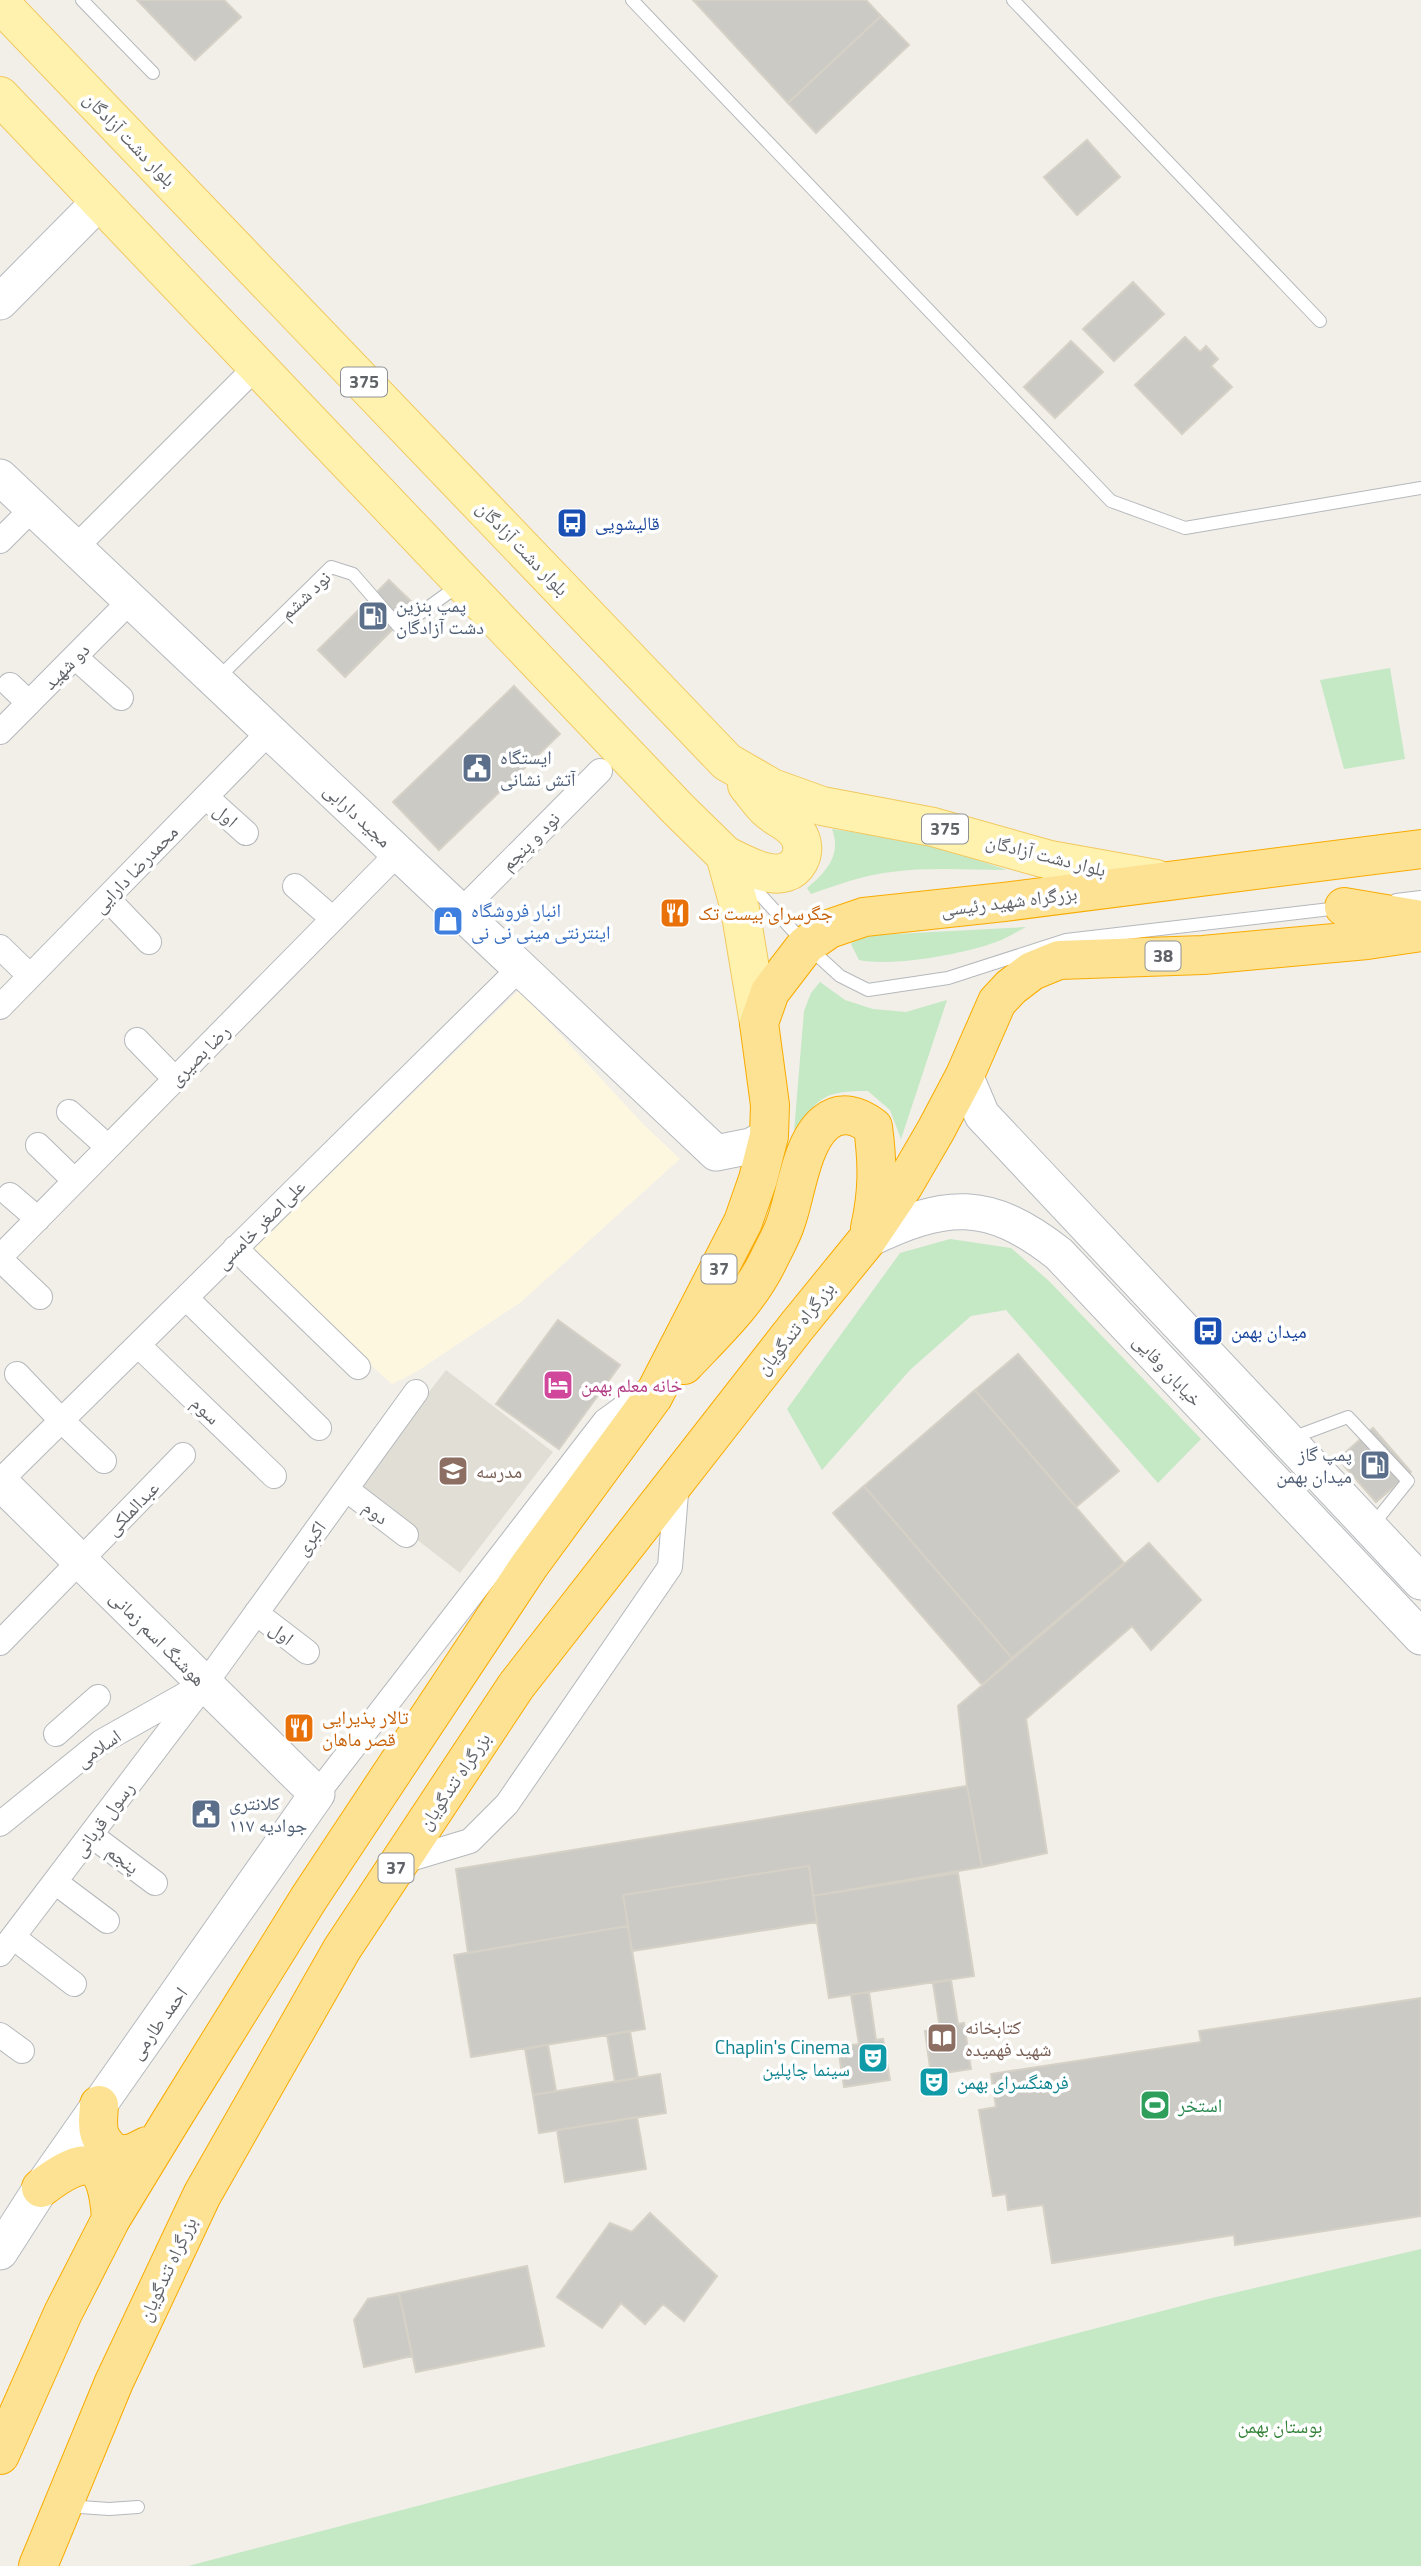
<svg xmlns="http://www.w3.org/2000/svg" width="1421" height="2566" font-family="'Titillium Web','Noto Naskh Arabic',sans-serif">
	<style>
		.commercial { fill: #fef7e0 }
		.education { fill: #e1ded6 }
		.green { fill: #c5e8c5 }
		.building { fill: #cccac5; stroke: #d6d1c6; stroke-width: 2 }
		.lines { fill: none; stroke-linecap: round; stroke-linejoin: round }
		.lane-casing { stroke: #b5b8bc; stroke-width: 14 }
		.street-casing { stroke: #b5b8bc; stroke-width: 26 }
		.secondary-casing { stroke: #b6babf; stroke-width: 37 }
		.primary-casing { stroke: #f2c960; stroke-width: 40 }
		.highway-casing { stroke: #f9ab00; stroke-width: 40 }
		.lane { stroke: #fff; stroke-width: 12 }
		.street { stroke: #fff; stroke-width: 24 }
		.secondary { stroke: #fff; stroke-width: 35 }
		.primary { stroke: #fff2af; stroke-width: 38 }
		.highway { stroke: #fde293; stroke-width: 38 }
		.labels { text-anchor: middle; stroke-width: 7; stroke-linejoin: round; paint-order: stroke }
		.shield { fill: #fff; stroke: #8f9295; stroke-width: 2 }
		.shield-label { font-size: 18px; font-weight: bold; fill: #5f6368 }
		.street-label { font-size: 19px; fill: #5f6368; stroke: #fff }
		.transit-label { font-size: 19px; fill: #164399; stroke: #fff; text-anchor: start }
		.service-label { font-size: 19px; fill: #4e5e75; stroke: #fff; text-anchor: start }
		.shop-label { font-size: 19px; fill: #366cbe; stroke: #fff; text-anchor: start }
		.food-label { font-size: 19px; fill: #c56008; stroke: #fff; text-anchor: start }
		.hotel-label { font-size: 19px; fill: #b23c85; stroke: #fff; text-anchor: start }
		.education-label { font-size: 19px; fill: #785e54; stroke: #fff; text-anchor: start }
		.culture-label { font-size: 19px; fill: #0d838f; stroke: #fff; text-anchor: end }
		.leisure-label { font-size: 19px; fill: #27864d; stroke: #fff; text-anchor: start }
		.park-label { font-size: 19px; fill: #348238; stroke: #fff }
	</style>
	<rect width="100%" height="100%" fill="#f1efe8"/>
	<path class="commercial" d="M519,990l125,135 36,34 -159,143 -105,70 -24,12 -145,-129z"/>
	<path class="education" d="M446,1370l107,82 -93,121 -107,-83z"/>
	<path class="green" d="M1390,668l15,91 -61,10 -24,-89z
		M832,829l75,11 59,16 41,14c-39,0 -78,-3 -116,2 -28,3 -54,13 -80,22l-4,-6c19,-16 35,-33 25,-59z
		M1026,927c-10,5 -19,11 -30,15 -33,12 -102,25 -137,18l-8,-16 7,-8z
		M820,982l25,18 28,9 33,3 41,-12 -46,139 -11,-29 -22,-19c-45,0 -49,6 -74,41l10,-121 7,-18z
		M950,1239l61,9 38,33 152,158 -43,44 -152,-173 -35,6 -61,54 -88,100 -35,-61 113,-156z
		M1421,2249v317h-1233l1020,-267z"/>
	<path class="building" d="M137,0h87l17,17 -46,43z
		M693,0h173l15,16 -93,87z
		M881,16l28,29 -93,88 -28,-30z
		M1087,140l33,37 -43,38 -33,-38z
		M1133,282l31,32 -50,47 -31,-32z
		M1185,337l15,15 6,-6 12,13 -7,7 21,21 -50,47 -47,-49z
		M1071,341l32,31 -48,46 -31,-31z
		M389,580l27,26 -71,71 -27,-27z
		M514,686l46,48 -121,116 -46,-48z
		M558,1320l62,45 -61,84 -63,-45z
		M1018,1354l101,117 -43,36 -101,-117z
		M975,1390l149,173 -112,95 -148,-172z
		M1373,1428l38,44 -35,30 -38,-43z
		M864,1486l148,172 -30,27 -149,-172z
		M1149,1543l52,57 -50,50 -19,-24 -106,93 21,134 -65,14 -15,-81 -9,-80z
		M967,1786l15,81 -169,29 -4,-30 -186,29 5,31 -160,27 -12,-84z
		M809,1866l8,56 -185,29 -9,-56z
		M958,1873l16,103 -145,22 -16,-102z
		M628,1926l17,103 -174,28 -17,-102z
		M951,1980l7,44 6,-1 7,46 -40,6 -6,-44 15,-2 -7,-46z
		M869,1992l7,48 7,-1 7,41 -46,7 -6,-40 21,-3 -8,-49z
		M1421,1998v218l-186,29 -1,-10 -182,28 -9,-58 -35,5 -2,-16 -13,2 -14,-86 17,-3 -5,-33 210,-32 -2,-11z
		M630,2031l8,47 -23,4 -8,-47z
		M548,2045l8,46 -23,4 -8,-46z
		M660,2074l6,39 -127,20 -6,-38z
		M637,2117l9,52 -81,13 -8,-52z
		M650,2213l67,63 -33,45 -21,-17 -18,20 -24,-21 -19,25 -45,-31 53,-74 22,9z
		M527,2266l17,80 -128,26 -17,-79z
		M399,2293l13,63 -48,11 -10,-47 14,-21z"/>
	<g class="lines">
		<g class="lane-casing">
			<path id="lane" d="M82,0l71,73
				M632,0l479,501 74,27 236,-40
				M1013,0l307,321
				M216,680l115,-113 22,7 47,54 59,-43
				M746,879l60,66 34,31 28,14 80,-12 118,-38 273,-32
				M1396,900l25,-3
				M1289,1439l59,-22 60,64 -37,46
				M66,2506l43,3 29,-2"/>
		</g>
		<g class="street-casing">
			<path id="street" d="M0,541l33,-33
				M75,548l182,-182
				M75,657l46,41
				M10,685l19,18
				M0,732l131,-132
				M206,797l40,36
				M295,886l38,33
				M107,898l42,44
				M461,911l139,-140
				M0,947l30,29
				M0,1007l270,-276
				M137,1040l38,39
				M69,1112l39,35
				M38,1145l37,36
				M10,1195l28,24
				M235,1248l123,119
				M0,1257l398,-404
				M0,1259l40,38
				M186,1298l133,130
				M138,1345l136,131
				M17,1374l44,46 43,41
				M0,1481l520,-513
				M346,1489l60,46
				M256,1613l51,39
				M0,1643l183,-188
				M56,1734l42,-37
				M317,1794l288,-373 40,-29
				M0,1824l101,-82 94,-53
				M91,1835l64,48
				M400,1862l70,-21 37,-37 163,-237 7,-86
				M55,1882l52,39
				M13,1937l61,47
				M0,1954l205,-270 211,-292
				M0,2035l22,16"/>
		</g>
		<g class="secondary-casing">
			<path id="secondary" d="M0,302l100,-101
				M0,477l716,676 35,-7 18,-10
				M965,1075l17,40 439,467
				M867,1240c79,-38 121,-42 192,14l362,383
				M0,1482l317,312 -276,394 -41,64"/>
		</g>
		<g class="primary-casing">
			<path id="primary" d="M0,3l727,759 45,26 50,18 111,21 117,33 106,19
				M0,96l678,713 47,46 15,54 19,114
				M725,855c20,10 59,33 74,6 5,-9 4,-19 -1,-27 -7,-11 -20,-15 -30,-24 -8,-7 -14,-17 -21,-25"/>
		</g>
		<g class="highway-casing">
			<path id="highway" d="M1344,907l77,13
				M684,1365c31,-33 64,-63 84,-104 6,-13 14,-26 18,-39 10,-28 15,-79 39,-99 16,-14 34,-7 48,4 5,37 5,65 -3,101
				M99,2105c-2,26 -3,32 17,50l17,-2 14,-7
				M41,2188c48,-37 66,-30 70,31
				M0,2455l63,-142 48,-94 59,-97 139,-224 220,-332 124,-169 90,-175 15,-43 11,-43 1,-31 -11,-82 11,-31 36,-47 23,-16 35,-12 140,-15 417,-53
				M38,2566l76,-184 88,-187 140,-246 174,-263 281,-360 70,-86 37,-55 32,-55 29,-55 32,-73 14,-15 21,-16 27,-11 144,-5 164,-15 54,-8"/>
		</g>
		<use href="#lane" class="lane"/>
		<use href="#street" class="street"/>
		<use href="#secondary" class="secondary"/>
		<use href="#primary" class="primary"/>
		<use href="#highway" class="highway"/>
	</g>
	<defs>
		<g id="bus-square" transform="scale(1.575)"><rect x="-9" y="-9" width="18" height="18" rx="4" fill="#1a4fb4" stroke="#fff"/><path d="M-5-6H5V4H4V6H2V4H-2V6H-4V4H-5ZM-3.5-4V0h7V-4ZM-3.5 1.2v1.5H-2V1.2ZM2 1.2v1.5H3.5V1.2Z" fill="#fff"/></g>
		<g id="fuel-square" transform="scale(1.575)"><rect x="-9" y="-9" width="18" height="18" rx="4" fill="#5c6f8a" stroke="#fff"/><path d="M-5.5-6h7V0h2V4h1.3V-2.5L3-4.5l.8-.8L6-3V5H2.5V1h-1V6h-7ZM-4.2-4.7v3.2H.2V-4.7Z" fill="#fff"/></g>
		<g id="civic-square" transform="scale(1.575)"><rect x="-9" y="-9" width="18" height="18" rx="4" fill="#5c6f8a" stroke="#fff"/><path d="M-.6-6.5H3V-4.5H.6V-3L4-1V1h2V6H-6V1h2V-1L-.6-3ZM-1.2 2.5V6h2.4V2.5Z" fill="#fff"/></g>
		<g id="restaurant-square" transform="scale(1.575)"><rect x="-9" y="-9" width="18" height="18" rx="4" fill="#e8710a" stroke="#fff"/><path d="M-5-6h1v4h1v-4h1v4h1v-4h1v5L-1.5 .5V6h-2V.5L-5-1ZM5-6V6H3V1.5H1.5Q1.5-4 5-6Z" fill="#fff"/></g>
		<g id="shop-square" transform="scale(1.575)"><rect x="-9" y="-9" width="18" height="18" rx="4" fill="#3f7fe0" stroke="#fff"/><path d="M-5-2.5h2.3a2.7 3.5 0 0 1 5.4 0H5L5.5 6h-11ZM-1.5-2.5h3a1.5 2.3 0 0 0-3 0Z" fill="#fff"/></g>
		<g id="hotel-square" transform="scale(1.575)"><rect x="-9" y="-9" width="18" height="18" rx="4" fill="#d1479c" stroke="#fff"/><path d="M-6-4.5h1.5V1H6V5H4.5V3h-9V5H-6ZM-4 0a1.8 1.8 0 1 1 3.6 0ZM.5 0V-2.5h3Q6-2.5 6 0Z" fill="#fff"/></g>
		<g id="school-square" transform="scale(1.575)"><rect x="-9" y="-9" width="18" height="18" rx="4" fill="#8d6e63" stroke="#fff"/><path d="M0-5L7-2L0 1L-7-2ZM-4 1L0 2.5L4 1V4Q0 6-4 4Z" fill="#fff"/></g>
		<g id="library-square" transform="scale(1.575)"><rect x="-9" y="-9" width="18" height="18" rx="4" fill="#8d6e63" stroke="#fff"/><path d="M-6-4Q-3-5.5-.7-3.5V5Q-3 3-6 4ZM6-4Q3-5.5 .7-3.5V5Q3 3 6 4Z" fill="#fff"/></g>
		<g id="theatre-square" transform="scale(1.575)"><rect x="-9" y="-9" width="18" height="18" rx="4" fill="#0f9aa8" stroke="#fff"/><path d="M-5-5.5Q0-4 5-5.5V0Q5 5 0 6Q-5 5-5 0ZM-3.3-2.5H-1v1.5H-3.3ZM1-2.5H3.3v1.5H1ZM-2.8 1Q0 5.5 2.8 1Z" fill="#fff"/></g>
		<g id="stadium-square" transform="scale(1.575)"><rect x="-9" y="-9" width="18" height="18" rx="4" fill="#2e9e5b" stroke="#fff"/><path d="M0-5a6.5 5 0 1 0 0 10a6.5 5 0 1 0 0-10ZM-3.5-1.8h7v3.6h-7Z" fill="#fff"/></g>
	</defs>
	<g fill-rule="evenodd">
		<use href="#bus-square" x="572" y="523"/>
		<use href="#fuel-square" x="373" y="616"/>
		<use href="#civic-square" x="477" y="768"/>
		<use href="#restaurant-square" x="675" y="913"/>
		<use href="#shop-square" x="448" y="921"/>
		<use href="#bus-square" x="1208" y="1331"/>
		<use href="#hotel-square" x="558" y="1385"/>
		<use href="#fuel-square" x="1375" y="1465"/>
		<use href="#school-square" x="453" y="1471"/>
		<use href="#restaurant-square" x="299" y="1728"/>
		<use href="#civic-square" x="206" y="1814"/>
		<use href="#library-square" x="942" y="2038"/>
		<use href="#theatre-square" x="873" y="2058"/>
		<use href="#theatre-square" x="934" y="2082"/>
		<use href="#stadium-square" x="1155" y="2105"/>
	</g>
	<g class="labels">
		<g class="shield">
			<rect x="341" y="367.5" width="46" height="29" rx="5"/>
			<rect x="922" y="814.5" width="46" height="29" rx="5"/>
			<rect x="1145.5" y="941.5" width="35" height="29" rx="5"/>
			<rect x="701.5" y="1254.5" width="35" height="29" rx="5"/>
			<rect x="378.5" y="1853.5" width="35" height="29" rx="5"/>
		</g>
		<g class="shield-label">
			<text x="364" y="388">375</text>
			<text x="945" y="835">375</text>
			<text x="1163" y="962">38</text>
			<text x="719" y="1275">37</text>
			<text x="396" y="1874">37</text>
		</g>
		<g class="street-label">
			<text transform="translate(130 139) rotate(46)" y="7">بلوار دشت آزادگان</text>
			<text transform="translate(523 548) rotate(46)" y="7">بلوار دشت آزادگان</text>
			<text transform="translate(305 595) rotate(-43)" y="7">نود ششم</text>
			<text transform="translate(66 666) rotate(-45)" y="7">دو شهید</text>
			<text transform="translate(226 815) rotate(42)" y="7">اول</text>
			<text transform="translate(358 815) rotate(43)" y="7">مجید دارابی</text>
			<text transform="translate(530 841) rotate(-45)" y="7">نود و پنجم</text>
			<text transform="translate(1046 855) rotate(14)" y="7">بلوار دشت آزادگان</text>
			<text transform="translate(135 869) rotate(-46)" y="7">محمدرضا دارایی</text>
			<text transform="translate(1009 901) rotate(-7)" y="7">بزرگراه شهید رئیسی</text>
			<text transform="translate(199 1055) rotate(-45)" y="7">رضا بصیری</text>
			<text transform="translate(260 1224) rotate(-45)" y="7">علی‌اصغر خامسی</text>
			<text transform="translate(795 1328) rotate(-51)" y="7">بزرگراه تندگویان</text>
			<text transform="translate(1168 1370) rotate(47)" y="7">خیابان وفایی</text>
			<text transform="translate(206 1410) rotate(44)" y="7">سوم</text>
			<text transform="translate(132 1508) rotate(-46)" y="7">عبدالملکی</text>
			<text transform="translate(376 1512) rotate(38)" y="7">دوم</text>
			<text transform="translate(310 1538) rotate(-54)" y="7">اکبری</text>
			<text transform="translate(282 1633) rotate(38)" y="7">اول</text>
			<text transform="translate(158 1638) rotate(45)" y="7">هوشنگ اسم زمانی</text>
			<text transform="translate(98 1748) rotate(-35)" y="7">اسلامی</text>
			<text transform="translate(454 1781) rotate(-56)" y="7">بزرگراه تندگویان</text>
			<text transform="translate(103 1819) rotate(-53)" y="7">رسول قربانی</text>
			<text transform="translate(123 1859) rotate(37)" y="7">پنجم</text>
			<text transform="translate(158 2023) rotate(-54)" y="7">احمد طارمی</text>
			<text transform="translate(167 2269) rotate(-65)" y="7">بزرگراه تندگویان</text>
		</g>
		<g class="transit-label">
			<text x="595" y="530">قالیشویی</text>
			<text x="1231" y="1338">میدان بهمن</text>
		</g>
		<g class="service-label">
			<text x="396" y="612">پمپ بنزین<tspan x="396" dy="22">دشت آزادگان</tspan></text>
			<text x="500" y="764">ایستگاه<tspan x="500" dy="22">آتش نشانی</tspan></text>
			<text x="1352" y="1461" text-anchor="end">پمپ گاز<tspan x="1352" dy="22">میدان بهمن</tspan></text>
			<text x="229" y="1810">کلانتری<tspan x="229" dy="22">۱۱۷ جوادیه</tspan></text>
		</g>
		<g class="shop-label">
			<text x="471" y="917">انبار فروشگاه<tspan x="471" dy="22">اینترنتی مینی نی نی</tspan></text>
		</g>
		<g class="food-label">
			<text x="698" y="920">جگرسرای بیست تک</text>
			<text x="322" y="1724">تالار پذیرایی<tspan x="322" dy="22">قصر ماهان</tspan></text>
		</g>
		<g class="hotel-label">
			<text x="581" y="1392">خانه معلم بهمن</text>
		</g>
		<g class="education-label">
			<text x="476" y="1478">مدرسه</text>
			<text x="965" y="2034">کتابخانه<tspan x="965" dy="22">شهید فهمیده</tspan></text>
		</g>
		<g class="culture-label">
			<text x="850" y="2054">Chaplin's Cinema<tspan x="850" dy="22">سینما چاپلین</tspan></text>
			<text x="957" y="2089" text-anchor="start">فرهنگسرای بهمن</text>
		</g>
		<g class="leisure-label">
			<text x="1178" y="2112">استخر</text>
		</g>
		<g class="park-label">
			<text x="1280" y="2433">بوستان بهمن</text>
		</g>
	</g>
</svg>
